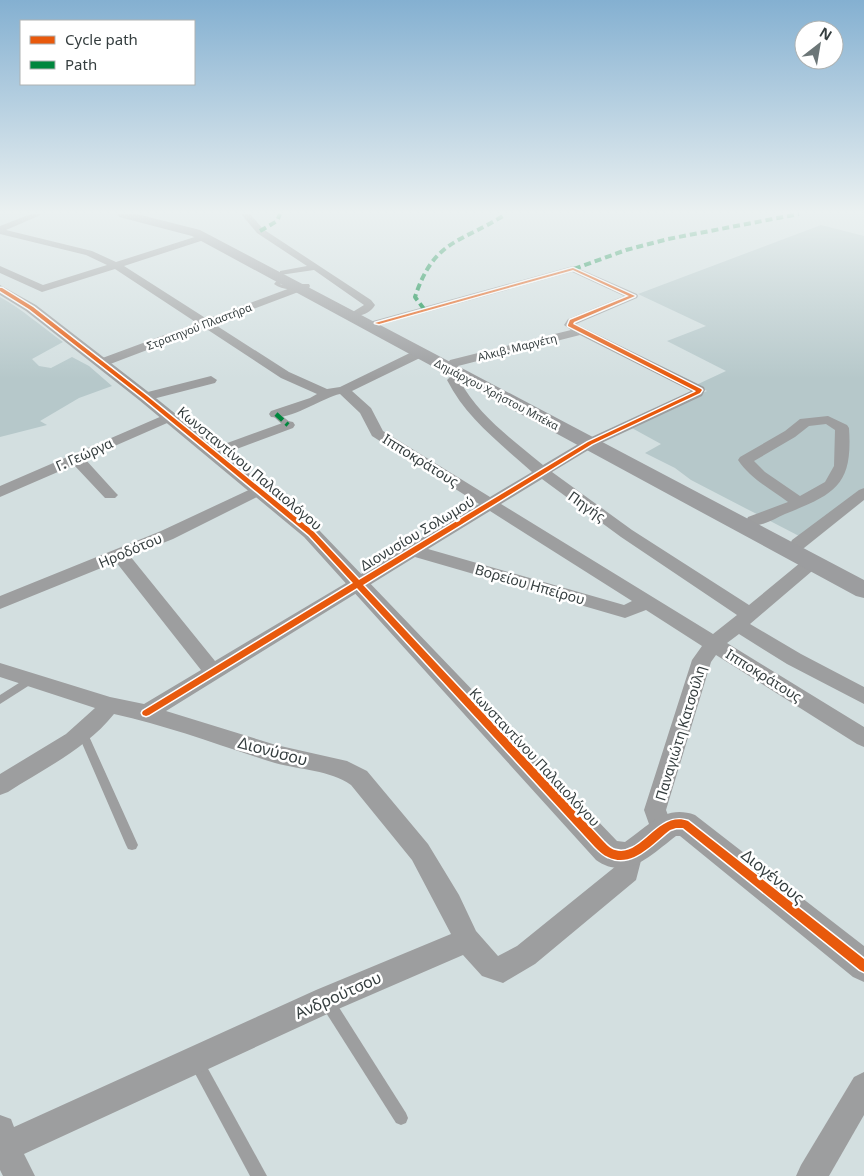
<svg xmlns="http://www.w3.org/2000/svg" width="864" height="1176" viewBox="0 0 864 1176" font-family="'Noto Sans',sans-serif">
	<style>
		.green { fill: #b6c8ca }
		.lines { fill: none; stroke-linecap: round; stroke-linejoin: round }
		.service { fill: #9d9e9f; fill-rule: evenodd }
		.pedestrian { fill: #9d9e9f; fill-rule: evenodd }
		.minor { fill: #9d9e9f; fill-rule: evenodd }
		.tertiary { fill: #9d9e9f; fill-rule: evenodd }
		.secondary { fill: #9c9d9f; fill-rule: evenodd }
		.quiet-far1 { stroke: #00873e; stroke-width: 4; stroke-dasharray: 7 4; stroke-linecap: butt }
		.quiet { stroke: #00873e; stroke-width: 4.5; stroke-dasharray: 9 4.5; stroke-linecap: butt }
		.cycleway-casing { stroke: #fff; stroke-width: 3 }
		.cycleway { fill: #e8590c; fill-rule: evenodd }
		.labels { text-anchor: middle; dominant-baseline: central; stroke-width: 5; stroke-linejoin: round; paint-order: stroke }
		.far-street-label { font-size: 11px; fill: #353e3f; stroke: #fff }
		.street-label { font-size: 14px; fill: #353e3f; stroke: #fff }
		.near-street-label { font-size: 16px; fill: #353e3f; stroke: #fff }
	</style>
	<rect width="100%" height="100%" fill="#d3dfe0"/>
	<!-- green -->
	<g class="green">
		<polygon points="821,225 864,236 864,488 799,536 691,480 675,468 645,453 661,444 630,427 707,391 696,385 726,371 667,341 706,326 638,294"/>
		<path d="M0,297c22,12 42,30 63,45l-31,17 7,7 12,2 21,-11 17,9 23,20 -33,12 -39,23 7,4 -47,12z"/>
	</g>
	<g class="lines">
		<!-- service -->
		<g class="service">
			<path d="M280,277l3,2 -3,5c5,3 13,0 18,3 -7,4 -17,2 -24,-3z"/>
			<polygon points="30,676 33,677 35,680 33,683 0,704 0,695"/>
			<polygon points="83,730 87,731 88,734 138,845 136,849 132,850 128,849 126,845 78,734 79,731"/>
			<polygon points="328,996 333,998 406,1113 408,1118 406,1123 401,1125 396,1123 323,1008 321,1003 323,998"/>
			<polygon points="196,1054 201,1056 267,1176 250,1176 191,1066 189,1061 191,1056"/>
		</g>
		<!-- pedestrian -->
		<polygon class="pedestrian" points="276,411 291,423 291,427 285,427 273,416 271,414"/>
		<!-- minor -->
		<g class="minor">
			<path d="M31,214h12l-37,16 86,21 24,11 85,-27h6v4l-83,27 83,53 94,-35h8l1,2 -1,2 -95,36 75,48 38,17 13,-2 76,-37h8l2,3 -2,3 -72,35 19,17 12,23 107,66 42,-25c-31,-28 -66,-54 -85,-92l9,-9h8l2,3 -6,7c19,35 53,59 83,84l42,-25 106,-49 -111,-56 -126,32 -4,-1 -2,-3 2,-3 121,-30 -7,-5 4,-6 56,-23 -52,-24 -195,54 -4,-1 -2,-2 2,-2 200,-55 64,28 1,2 -1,2 -61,26 128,63 1,3 -3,6 -107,50 -43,26 80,58 117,75 57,-47 6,-2 6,2 2,4 -2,4 -68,58 51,30 63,33v17l-77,-40 -48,-30 -12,9 137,84v20l-7,-3 -141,-89 -5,7 -45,148 8,21 -4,7 -8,3 -8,-3 -10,-28 48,-150 10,-14 -56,-36 -21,8 -210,-61 -249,154 110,34 71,16 20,10 61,73 31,51 17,36 22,25 19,-10 99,-80 7,-21 8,-3 8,3 4,8 -7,27 -101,84 -32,19 -21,-7 -19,-21 -127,55 -312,144 11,22h-32l-3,-6v-55l11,4 3,8 302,-137 135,-56 -39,-74 -61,-75c-21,-15 -51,-15 -76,-22 -54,-17 -106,-37 -161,-49 -28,35 -69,54 -106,78l-8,3v-21l66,-40 29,-26 -95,-31v-14l110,34 34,7 57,-34 -85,-108 -116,47v-13l161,-65 92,-43h10l3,3 -3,3 -90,45 -43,17 85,105 264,-157 -107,-68 -12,-23 -20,-19c-18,4 -50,27 -69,23l-2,-3 2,-3 39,-13 7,-4 -36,-16 -76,-50 -100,38h-8l-2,-3 2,-3 100,-37 -82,-54 -73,23 -42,-19v-7l43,19 64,-20 -21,-10 -86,-21v-8zM542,479l79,58 116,78 -24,19 -212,-130zM490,511l142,90 -8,4 -196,-56z"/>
			<path d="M241,214h9l13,15 108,71 4,5c-4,7 -13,12 -22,10l-2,-2 13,-8 -50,-35 -34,5v-4l27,-5 -50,-33z"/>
			<polygon points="211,376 217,380 215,383 145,401 138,397 140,394"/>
			<polygon points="169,413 174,414 176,417 174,420 85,459 115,492 118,495 115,498 105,498 74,465 0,497 0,486"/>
			<path d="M828,416l19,9 2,3c4,58 -14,66 -64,86 -11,5 -25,14 -37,11l-2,-4 2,-4 40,-15c-18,-13 -38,-24 -50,-42l2,-3 45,-26 15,-12zM826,424l9,6 -1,36 -9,16 -25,14 -35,-24 -11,-11 41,-24 14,-11z"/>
			<polygon points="288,421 293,422 295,425 293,428 218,456 208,456 206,453 208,450"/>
			<polygon points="864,488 864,500 804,548 798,549 792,548 790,544 792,540 859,490"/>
			<polygon points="864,1072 864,1115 829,1176 796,1176 801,1165 854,1077"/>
		</g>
		<!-- tertiary -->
		<path class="tertiary" d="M0,285l36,20 115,89 167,135 299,312 8,1c23,-15 39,-38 70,-27l169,131v36l-11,-5 -173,-141h-4c-24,18 -49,46 -80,24l-292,-323 -165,-137 -113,-89 -26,-16z"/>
		<!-- secondary -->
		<polygon class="secondary" points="117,214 137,214 200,230 864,580 864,598 856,596 192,236 119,217"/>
		<!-- quiet-far1 -->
		<g class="quiet-far1">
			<polyline points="260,231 277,221 280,214"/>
			<polyline points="574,269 626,250 668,239 799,214"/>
			<path d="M424,309l-9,-12c19,-58 46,-54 91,-83"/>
		</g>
		<!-- quiet -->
		<polyline class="quiet" points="276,414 288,425"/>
		<defs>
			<path id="cycleway" d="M573,268l62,28 -61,26 -1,2 128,65 1,1 -2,3 -108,51 -229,141 240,256c3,3 7,8 12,9 27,8 43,-40 73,-29l176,138v13l-4,-2 -177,-142h-7l-6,2c-17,13 -38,39 -62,27 -5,-2 -9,-6 -13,-10l-238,-259 -208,127 -3,1 -3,-1 -1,-2 1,-2 210,-128 -44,-48 -166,-137 -114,-89 -29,-18v-3h2l31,19 114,89 166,135 46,49 229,-138 107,-50 1,-1 -128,-65v-1l2,-5 59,-24 -56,-26 -194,54 -4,-1z"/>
		</defs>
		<!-- cycleway casing -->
		<use href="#cycleway" class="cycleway-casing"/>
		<!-- cycleway -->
		<use href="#cycleway" class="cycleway"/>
	</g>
	<!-- sky -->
	<linearGradient id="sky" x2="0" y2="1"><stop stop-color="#84b0d1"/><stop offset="0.56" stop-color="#ebf1f1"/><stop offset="1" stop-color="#ebf1f1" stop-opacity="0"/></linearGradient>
	<rect width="864" height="379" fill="url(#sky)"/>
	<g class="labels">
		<!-- far-street labels -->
		<g class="far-street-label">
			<text transform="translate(199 326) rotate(-21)">Στρατηγού Πλαστήρα</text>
			<text transform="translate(517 347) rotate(-14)">Αλκιβ. Μαργέτη</text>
			<text transform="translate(497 394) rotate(28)">Δημάρχου Χρήστου Μπέκα</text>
		</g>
		<!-- street labels -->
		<g class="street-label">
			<text transform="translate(84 454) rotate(-24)">Γ. Γεώργα</text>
			<text transform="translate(421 460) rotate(32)">Ιπποκράτους</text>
			<text transform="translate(250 468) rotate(40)">Κωνσταντίνου Παλαιολόγου</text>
			<text transform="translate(587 506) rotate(35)">Πηγής</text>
			<text transform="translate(417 533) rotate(-31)">Διονυσίου Σολωμού</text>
			<text transform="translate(130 550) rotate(-23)">Ηροδότου</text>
			<text transform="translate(530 584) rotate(16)">Βορείου Ηπείρου</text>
			<text transform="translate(764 675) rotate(32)">Ιπποκράτους</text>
			<text transform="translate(680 733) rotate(-73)">Παναγιώτη Κατσούλη</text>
			<text transform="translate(535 757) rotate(47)">Κωνσταντίνου Παλαιολόγου</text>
		</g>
		<!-- near-street labels -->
		<g class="near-street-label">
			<text transform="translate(273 751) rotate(15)">Διονύσου</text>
			<text transform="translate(773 876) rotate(39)">Διογένους</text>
			<text transform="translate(338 995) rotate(-24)">Ανδρούτσου</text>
		</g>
	</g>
	<!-- legend -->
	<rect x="20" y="20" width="175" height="65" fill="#ffffff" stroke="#aeb2b2"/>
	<rect x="30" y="36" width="25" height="8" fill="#e8590c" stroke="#aeb2b2"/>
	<text x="65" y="45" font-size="15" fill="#353e3f">Cycle path</text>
	<rect x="30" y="61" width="25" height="8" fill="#00873e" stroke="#aeb2b2"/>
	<text x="65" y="70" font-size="15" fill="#353e3f">Path</text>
	<!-- north arrow -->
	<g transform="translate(819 45) rotate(31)"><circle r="24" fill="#ffffff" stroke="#aeb2b2"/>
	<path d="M0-4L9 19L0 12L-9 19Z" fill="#6c7677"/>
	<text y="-8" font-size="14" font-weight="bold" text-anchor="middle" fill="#353e3f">N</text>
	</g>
</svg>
